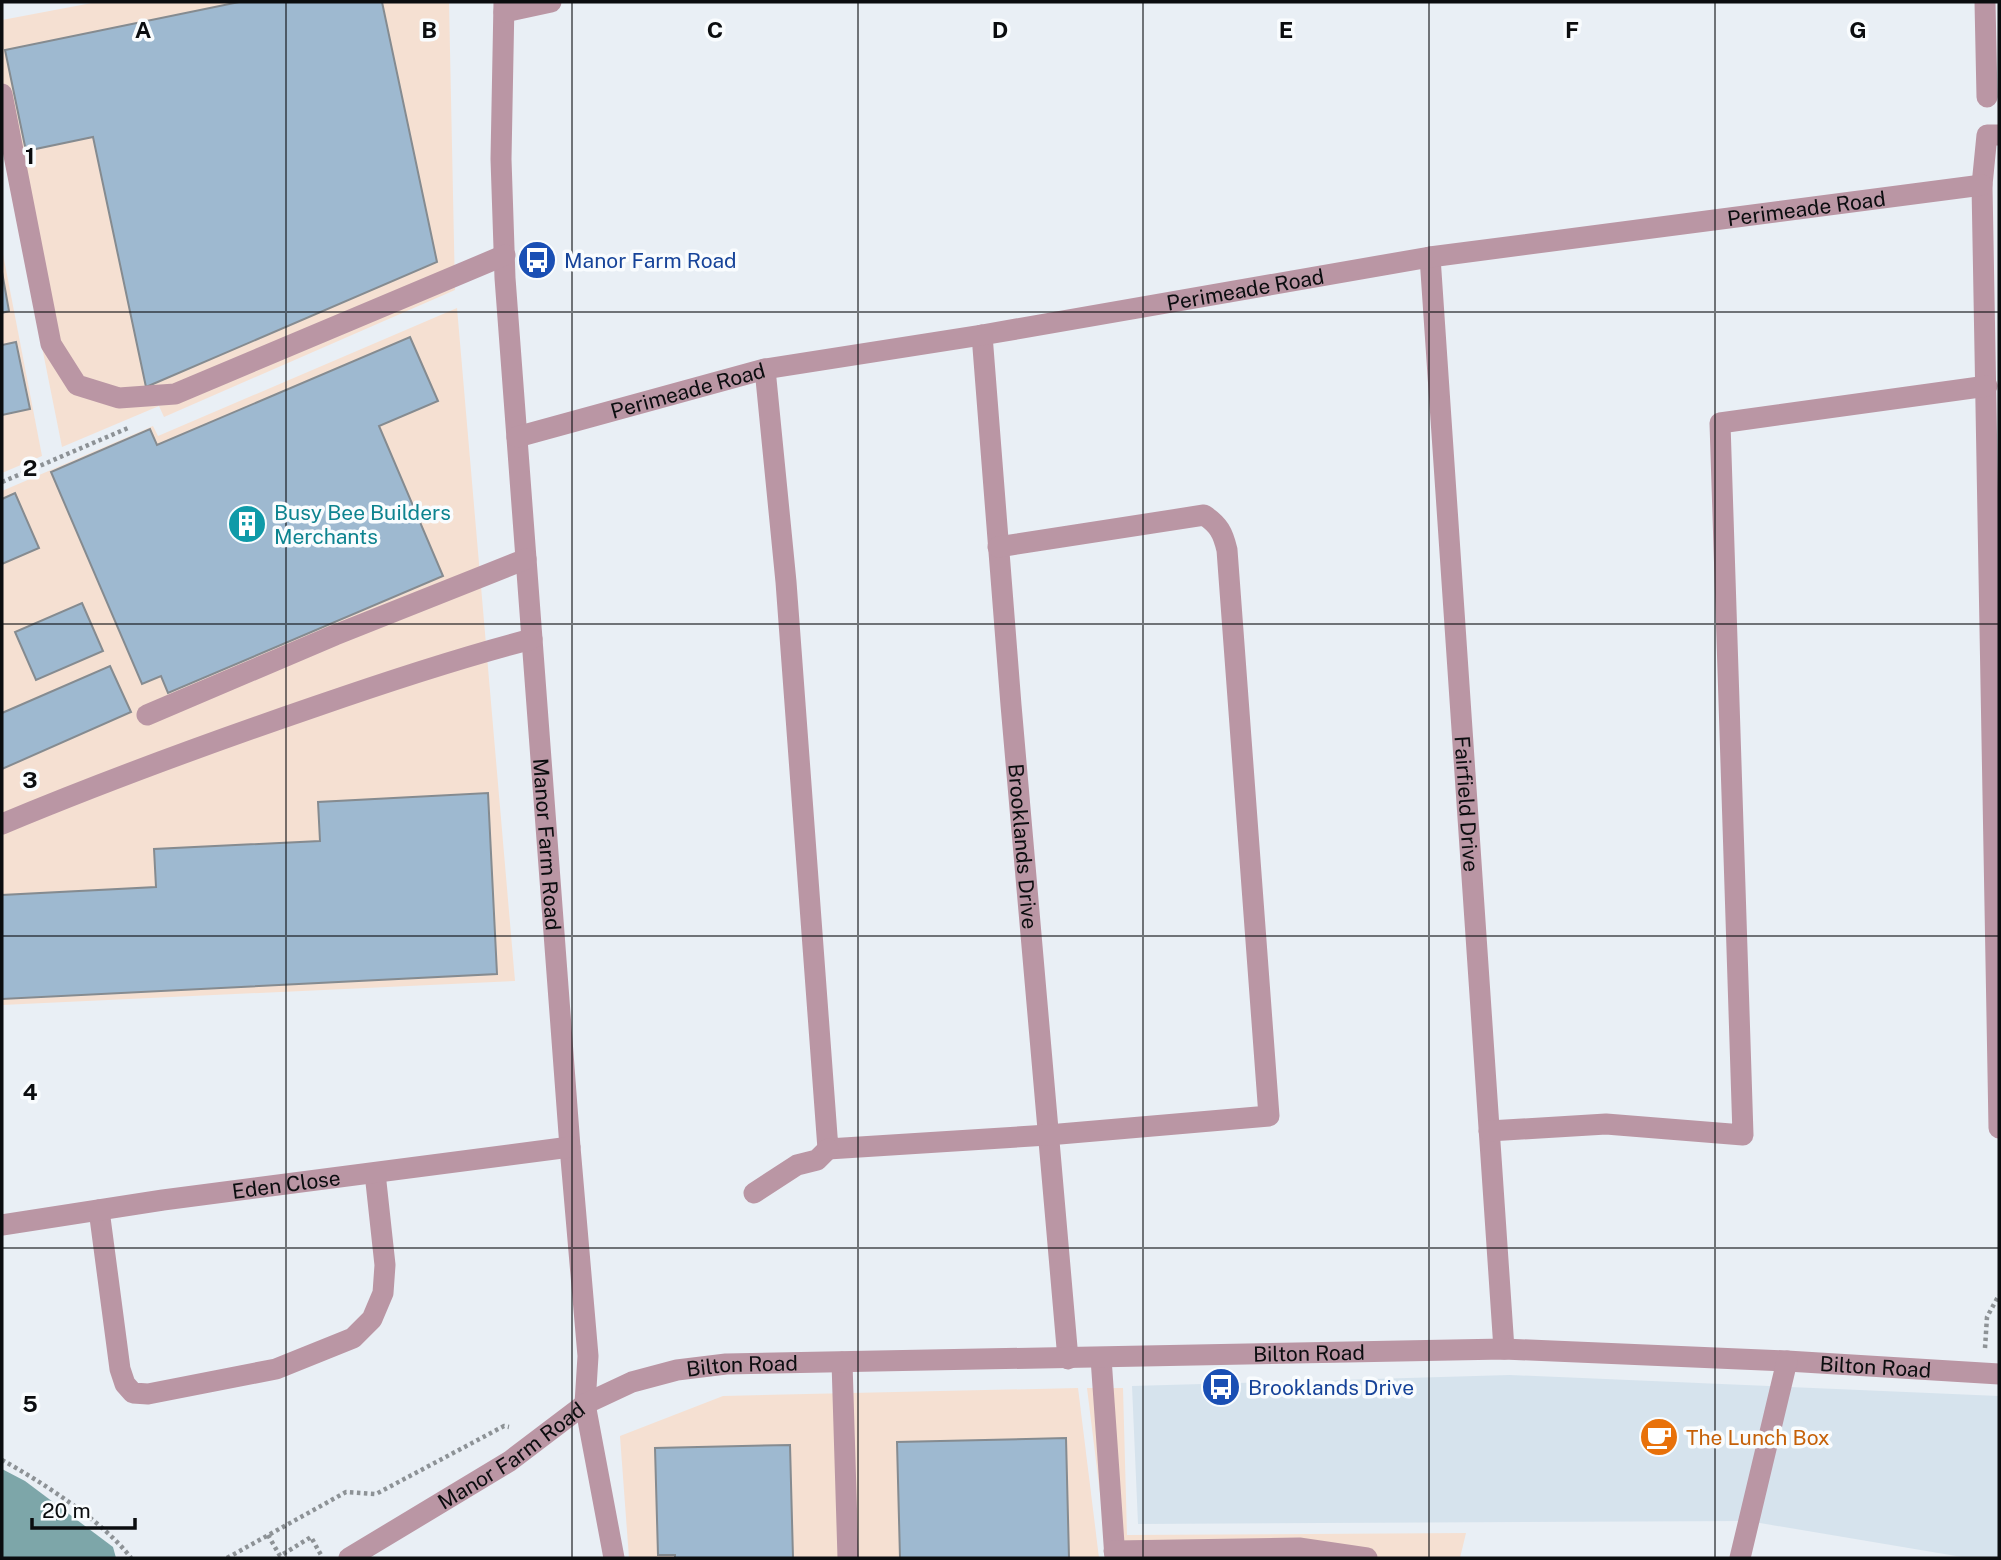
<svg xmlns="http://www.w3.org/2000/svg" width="2001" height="1560" viewBox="0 0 2001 1560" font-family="'Public Sans',sans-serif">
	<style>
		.built { fill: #d6e3ed }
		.industrial { fill: #f5e0d2 }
		.water { fill: #7da6a9 }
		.building { fill: #9eb9d0; stroke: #858b90; stroke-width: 2 }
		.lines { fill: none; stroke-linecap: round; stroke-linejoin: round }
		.path { stroke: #8d9296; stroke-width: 4.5; stroke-dasharray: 3.5 3.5; stroke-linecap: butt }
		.minor { stroke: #ba96a4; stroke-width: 21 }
		.grid { fill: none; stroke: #0b0d0f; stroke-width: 2; stroke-opacity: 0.55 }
		.labels { text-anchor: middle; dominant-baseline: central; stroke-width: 7; stroke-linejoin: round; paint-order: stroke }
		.street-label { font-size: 21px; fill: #0b0d0f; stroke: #f9fcfe }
		.transit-label { font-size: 21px; fill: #164399; stroke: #f9fcfe; text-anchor: start }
		.culture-label { font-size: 21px; fill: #0d838f; stroke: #f9fcfe; text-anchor: start }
		.food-label { font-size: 21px; fill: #c56008; stroke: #f9fcfe; text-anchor: start }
		.grid-label { font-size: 23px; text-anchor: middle; font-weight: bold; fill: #0b0d0f; stroke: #f9fcfe; stroke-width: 7; stroke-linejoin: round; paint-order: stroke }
	</style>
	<rect width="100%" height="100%" fill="#e9eff5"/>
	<!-- built -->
	<polygon class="built" points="1510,1375 1999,1396 1999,1558 1968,1558 1748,1521 1138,1524 1132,1386"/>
	<!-- industrial -->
	<g class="industrial">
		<polygon points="97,2 449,2 455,290 164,417 159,406 62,447 2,147 2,20"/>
		<polygon points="2,249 42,456 2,473"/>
		<polygon points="457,308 515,981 2,1005 2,491 153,426 158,436"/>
		<polygon points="1078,1388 1099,1558 629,1558 620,1436 723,1396"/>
		<polygon points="1087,1388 1123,1388 1127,1535 1466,1533 1460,1558 1108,1558"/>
	</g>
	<!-- water -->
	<polygon class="water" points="2,1469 25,1481 113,1547 116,1558 2,1558"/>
	<!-- building -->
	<g class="building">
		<polygon points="239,2 382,2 437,262 146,387 93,137 26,151 5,50"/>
		<polygon points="2,272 9,311 2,313"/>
		<polygon points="410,337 438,401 379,426 443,576 168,693 161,676 142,684 51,472 150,429 157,445"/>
		<polygon points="16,342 30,409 2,415 2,345"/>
		<polygon points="15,493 39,548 2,564 2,499"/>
		<polygon points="82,603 103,651 36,680 15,632"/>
		<polygon points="110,666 131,712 2,769 2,713"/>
		<polygon points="488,793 497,974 2,999 2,895 156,887 154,849 320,841 318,802"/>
		<polygon points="1066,1438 1069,1558 900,1558 897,1442"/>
		<polygon points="790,1445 793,1558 675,1558 675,1555 658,1555 655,1448"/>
	</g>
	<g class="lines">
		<!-- path -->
		<g class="path">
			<polyline points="2,482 128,428"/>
			<polyline points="1985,1348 1987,1317 1999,1295"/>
			<path d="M2,1460c40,22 102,62 129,98"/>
			<polyline points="268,1535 280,1556 311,1537 321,1555"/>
			<polyline points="227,1558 346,1492 376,1494 504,1426 509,1427"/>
		</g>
		<!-- minor -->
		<g class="minor">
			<path id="s1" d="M504,2l-3,157 4,119 65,869 18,209 -3,48 29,154"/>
			<polyline points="1985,2 1987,97"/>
			<polyline points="504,12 551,2"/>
			<polyline points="2,94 51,344 77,385 119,398 175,394 505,255"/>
			<polyline points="1999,135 1987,135 1982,185 1999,1128"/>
			<path id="s2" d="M1430,257l74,1092"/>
			<path id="s3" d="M982,335l29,370 57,654"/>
			<path d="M765,369l21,213 42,567 220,-14 221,-19 -42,-566c-4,-17 -8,-25 -23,-35l-206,32"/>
			<path id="s4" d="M517,437l248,-68 217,-34 448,-78 552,-72"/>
			<polyline points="147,715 335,635 526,559"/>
			<path d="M2,824c103,-43 207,-81 312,-117 72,-25 144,-49 218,-68"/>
			<polyline points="1489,1131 1606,1124 1743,1135 1720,423 1987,386"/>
			<polyline points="754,1193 797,1165 817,1160 828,1149"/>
			<polyline points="99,1210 120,1369 125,1384 133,1393 148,1394 276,1369 353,1338 372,1319 383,1293 385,1265 375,1173"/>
			<path id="s5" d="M2,1225l161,-25 407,-53"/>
			<polyline points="1101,1358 1115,1558"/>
			<polyline points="842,1362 848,1558"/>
			<polyline points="1114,1551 1299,1548 1367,1558"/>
			<path id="s6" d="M349,1558l161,-97 75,-57 47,-22 45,-12 49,-6 778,-15 283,12 212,13"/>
			<polyline points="1740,1558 1787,1361"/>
		</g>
	</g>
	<!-- grid -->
	<path class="grid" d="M286,2v1556M572,2v1556M858,2v1556M1143,2v1556M1429,2v1556M1715,2v1556M2,312h1997M2,624h1997M2,936h1997M2,1248h1997"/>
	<!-- icons -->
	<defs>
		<symbol id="bus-disc" viewBox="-11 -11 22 22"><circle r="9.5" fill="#1a4fb4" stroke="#f9fcfe"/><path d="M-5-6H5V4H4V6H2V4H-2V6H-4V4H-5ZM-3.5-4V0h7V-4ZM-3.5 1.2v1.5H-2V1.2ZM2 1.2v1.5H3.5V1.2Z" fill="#fff"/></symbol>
		<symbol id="building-disc" viewBox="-11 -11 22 22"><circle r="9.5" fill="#0f9aa8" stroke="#f9fcfe"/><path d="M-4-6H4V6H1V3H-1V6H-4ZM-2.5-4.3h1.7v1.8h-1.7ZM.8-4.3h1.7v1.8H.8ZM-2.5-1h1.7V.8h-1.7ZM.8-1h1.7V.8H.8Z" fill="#fff"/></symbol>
		<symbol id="cafe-disc" viewBox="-11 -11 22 22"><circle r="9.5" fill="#e8710a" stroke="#f9fcfe"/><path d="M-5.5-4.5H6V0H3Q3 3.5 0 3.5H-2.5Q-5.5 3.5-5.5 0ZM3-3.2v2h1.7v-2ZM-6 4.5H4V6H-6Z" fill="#fff"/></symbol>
	</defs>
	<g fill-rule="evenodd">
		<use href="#bus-disc" x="515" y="238" width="44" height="44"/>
		<use href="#building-disc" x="225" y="502" width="44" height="44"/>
		<use href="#bus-disc" x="1199" y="1365" width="44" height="44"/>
		<use href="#cafe-disc" x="1637" y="1415" width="44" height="44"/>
	</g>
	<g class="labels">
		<!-- street labels -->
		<g class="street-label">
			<text stroke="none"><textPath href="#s4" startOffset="1311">Perimeade Road</textPath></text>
			<text stroke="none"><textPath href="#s4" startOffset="744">Perimeade Road</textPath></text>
			<text stroke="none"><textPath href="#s4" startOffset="177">Perimeade Road</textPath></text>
			<text stroke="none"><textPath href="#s2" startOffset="548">Fairfield Drive</textPath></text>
			<text stroke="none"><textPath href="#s1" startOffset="844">Manor Farm Road</textPath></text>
			<text stroke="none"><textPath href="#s3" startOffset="513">Brooklands Drive</textPath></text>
			<text stroke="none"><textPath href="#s5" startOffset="287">Eden Close</textPath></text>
			<text stroke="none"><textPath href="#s6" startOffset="1013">Bilton Road</textPath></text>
			<text stroke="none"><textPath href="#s6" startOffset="446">Bilton Road</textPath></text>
			<text stroke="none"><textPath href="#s6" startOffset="1580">Bilton Road</textPath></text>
			<text stroke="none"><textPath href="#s6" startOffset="192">Manor Farm Road</textPath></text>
		</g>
		<!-- transit labels -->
		<g class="transit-label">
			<text x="564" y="260">Manor Farm Road</text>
			<text x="1248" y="1387">Brooklands Drive</text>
		</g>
		<!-- culture labels -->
		<g class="culture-label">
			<text x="274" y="512">Busy Bee Builders<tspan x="274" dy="24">Merchants</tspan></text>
		</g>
		<!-- food labels -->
		<g class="food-label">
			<text x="1686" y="1437">The Lunch Box</text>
		</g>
	</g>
	<g class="grid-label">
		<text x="143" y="38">A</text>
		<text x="429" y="38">B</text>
		<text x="715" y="38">C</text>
		<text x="1000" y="38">D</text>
		<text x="1286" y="38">E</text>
		<text x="1572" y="38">F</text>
		<text x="1858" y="38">G</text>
		<text x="30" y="164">1</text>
		<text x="30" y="476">2</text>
		<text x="30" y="788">3</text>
		<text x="30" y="1100">4</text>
		<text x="30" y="1412">5</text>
	</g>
	<!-- border -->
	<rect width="2001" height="1560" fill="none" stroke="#0b0d0f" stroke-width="7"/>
	<!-- scale -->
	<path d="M32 1518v10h103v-10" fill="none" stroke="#0b0d0f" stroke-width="3.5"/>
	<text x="42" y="1518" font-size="21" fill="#0b0d0f" stroke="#f9fcfe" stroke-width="5" paint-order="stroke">20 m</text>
</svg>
